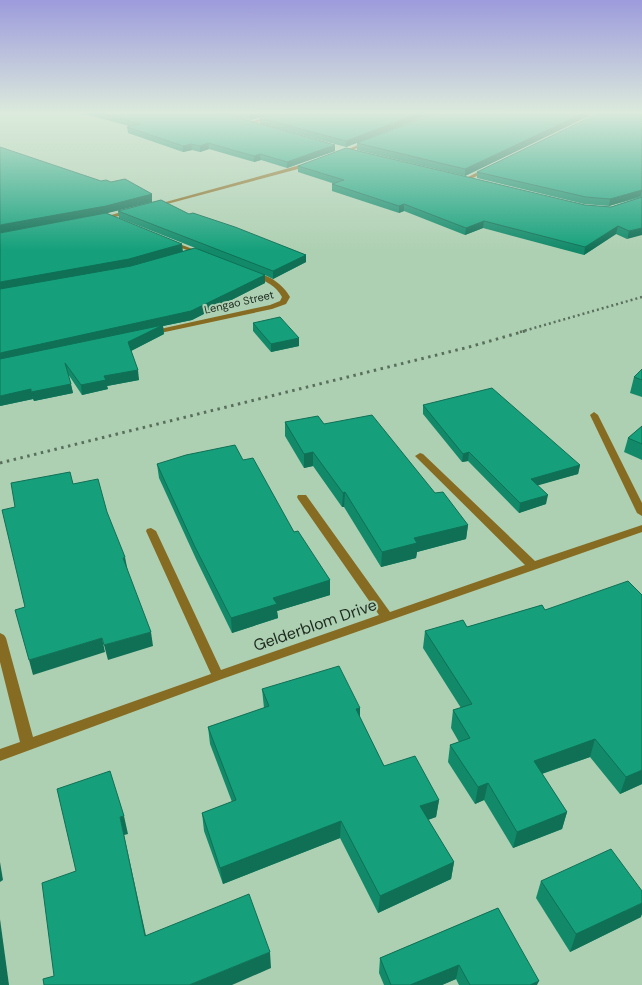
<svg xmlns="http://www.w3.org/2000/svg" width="642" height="985" viewBox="0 0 642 985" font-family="'DM Sans',sans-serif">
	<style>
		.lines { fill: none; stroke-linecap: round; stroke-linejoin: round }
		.street { fill: #866b22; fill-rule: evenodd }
		.rail-far1 { stroke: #596f5c; stroke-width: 2.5; stroke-dasharray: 2 3; stroke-linecap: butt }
		.rail { stroke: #596f5c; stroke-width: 3; stroke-dasharray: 2.5 4.5; stroke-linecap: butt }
		.wall { fill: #128a6a }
		.shaded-wall { fill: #0f7056 }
		.building { fill: #15a07b; stroke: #0f7056 }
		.labels { text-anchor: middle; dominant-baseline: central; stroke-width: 4; stroke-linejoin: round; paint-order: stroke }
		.far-street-label { font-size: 11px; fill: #1d2a1f; stroke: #aed0b2 }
		.near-street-label { font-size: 16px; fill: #1d2a1f; stroke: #aed0b2 }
	</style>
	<rect width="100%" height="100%" fill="#aed0b2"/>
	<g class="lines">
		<!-- street -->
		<g class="street">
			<polygon points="280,112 288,112 252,124 248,123"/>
			<polygon points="368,141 372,142 341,155 336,154"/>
			<polygon points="311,162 314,164 313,165 156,207 151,206"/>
			<polygon points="486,168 491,169 469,180 464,179"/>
			<polygon points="132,209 134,210 134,212 100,221 97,219"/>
			<polygon points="170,242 174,242 206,254 201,255 170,244"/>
			<path d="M251,273c15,-1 32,11 39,24l-4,7 -14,5 -121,26 -4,-2 4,-2 119,-26 10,-4 2,-4c-6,-12 -19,-17 -31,-22z"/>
			<polygon points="594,412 598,415 642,503 642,516 637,513 590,415"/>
			<polygon points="420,453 423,454 535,561 642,525 642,532 222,679 0,761 0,749 20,742 0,662 0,633 4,635 6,638 33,737 211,674 146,531 147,529 151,528 156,531 221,670 379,615 298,499 297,497 298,495 306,495 390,612 525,565 417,458 415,456"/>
		</g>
		<!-- rail-far1 -->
		<polyline class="rail-far1" points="520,332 642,297"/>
		<!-- rail -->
		<polyline class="rail" points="0,463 469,347 525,331"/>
	</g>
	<!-- wall -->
	<g class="wall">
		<polygon points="78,112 437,112 346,147 260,124 260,118 265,116 250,120 233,116 335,151 287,168 261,160 254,162 209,149 200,152 192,150 183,152 128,133 127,127 129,126"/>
		<polygon points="642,112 642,197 609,206 584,204 477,178 477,172 627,113"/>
		<polygon points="595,113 465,176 357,150 357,143"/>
		<polygon points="298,166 585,205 611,207 642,197 627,239 616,234 584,255 483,228 465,235 404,211 399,213 332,191 332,184 335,184 298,172"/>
		<polygon points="101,181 111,182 152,202 106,213 183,251 198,249 119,218 118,211 189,214 306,255 306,262 273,279 265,275 265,283 192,320 163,326 164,334 131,351 139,380 107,386 108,389 82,395 68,374 73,393 34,401 33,399 0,406"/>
		<polygon points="253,323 299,346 271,352 253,331"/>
		<polygon points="642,369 642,397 630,393 634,377"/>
		<polygon points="423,405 580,465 578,474 537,485 546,504 519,513 468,461 462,462 423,414"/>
		<polygon points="285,422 324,424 435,493 468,525 466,539 417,552 416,558 381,567 344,507 342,507 313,466 304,468 285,436"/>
		<polygon points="642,426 642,460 624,452 628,438"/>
		<polygon points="243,460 294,532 330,580 330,595 277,611 278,618 232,633 196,559 159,478 157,464"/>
		<polygon points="542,605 642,784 620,794 590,757 542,774 567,812 562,829 513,848 484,800 475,804 448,762 450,745 459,742 451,728 453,710 461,708 423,648 425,631 467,627"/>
		<polygon points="262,689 360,708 360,718 384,766 439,800 436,817 428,820 454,862 451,879 378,913 340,838 223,884 204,831 202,813 232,802 210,744 208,727 264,708"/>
		<polygon points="541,881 641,917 570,952 536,898"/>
		<polygon points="498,908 537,985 459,985 456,979 442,985 384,985 379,973 380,958"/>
	</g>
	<!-- shaded-wall -->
	<g class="shaded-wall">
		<polygon points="257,112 280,112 250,120 250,114"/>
		<polygon points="422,112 437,112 346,147 346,141"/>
		<polygon points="586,112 595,112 595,113 465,176 465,169"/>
		<polygon points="208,143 209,149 200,152 200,146"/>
		<polygon points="191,144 192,150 183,152 183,146"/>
		<polygon points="335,145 335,151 287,168 287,162"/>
		<polygon points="260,154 261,160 254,162 254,156"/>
		<polygon points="642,190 641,196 609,206 610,199"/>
		<polygon points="152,194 152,202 108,213 0,233 0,225"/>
		<polygon points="404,204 404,211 399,213 399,206"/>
		<polygon points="484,221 483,228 465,235 466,228"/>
		<polygon points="618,226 616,234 584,255 585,247"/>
		<polygon points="642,228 642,235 627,239 629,231"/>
		<polygon points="182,244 183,252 131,267 0,291 0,282"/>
		<polygon points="306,255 306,262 273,279 273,271"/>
		<polygon points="265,275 265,283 192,320 163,326 164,334 129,352 0,363 0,353"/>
		<polygon points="299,338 299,346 271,352 271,344"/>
		<polygon points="138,370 139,380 107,386 108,389 82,395 81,385 104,376"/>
		<polygon points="71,384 73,393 34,401 31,392"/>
		<polygon points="31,389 33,399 0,406 0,396"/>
		<polygon points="313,452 313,466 304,468 304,454"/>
		<polygon points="469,452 468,461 462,462 463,454"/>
		<polygon points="580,465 578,474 529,488 531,479"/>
		<polygon points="345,492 344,507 342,507 343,493"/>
		<polygon points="548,495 546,504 519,513 520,503"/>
		<polygon points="468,525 466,539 417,552 416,558 381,567 382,552 414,538"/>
		<polygon points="125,557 128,572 123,558"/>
		<polygon points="330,580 330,595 277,611 278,618 232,633 231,618 273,598"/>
		<polygon points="151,632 153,646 108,660 104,645"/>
		<polygon points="102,638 105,652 33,675 29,660"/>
		<polygon points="360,708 360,725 356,709"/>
		<polygon points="595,739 590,757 529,778 534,761"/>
		<polygon points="642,770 642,784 620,794 626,777"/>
		<polygon points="488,783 484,800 475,804 478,787"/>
		<polygon points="439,800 436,817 418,823 420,806"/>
		<polygon points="567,812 562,829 513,848 517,832"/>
		<polygon points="124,816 128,834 124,835 150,954 145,936 120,817"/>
		<polygon points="341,821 340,838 223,884 220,868"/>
		<polygon points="0,862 3,880 0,882"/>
		<polygon points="454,862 451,879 378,913 380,896"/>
		<polygon points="642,903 642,914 641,917 570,952 576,934"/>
		<polygon points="0,919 9,985 0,985"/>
		<polygon points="270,952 271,968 232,985 189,985"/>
		<polygon points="459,965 456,979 442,985 410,985"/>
		<polygon points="539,981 537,985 530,985"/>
	</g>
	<!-- building -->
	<g class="building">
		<polygon points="98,112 218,112 335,145 287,162 260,154 254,156 208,143 200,146 191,144 183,146 127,127 140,124"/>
		<polygon points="240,112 257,112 250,114"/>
		<polygon points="276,112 422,112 346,141 260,118"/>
		<polygon points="440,112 586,112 465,169 357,143"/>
		<polygon points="601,112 627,113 629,112 642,112 642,190 610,199 586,197 477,172"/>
		<polygon points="0,147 101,181 106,180 111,182 125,179 152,194 106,206 0,225"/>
		<polygon points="346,148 585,205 611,207 642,197 642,228 629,231 618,226 585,247 484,221 466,228 404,204 399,206 332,184 344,180 298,166"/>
		<polygon points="161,200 189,214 193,213 235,227 306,255 273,271 118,211"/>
		<polygon points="106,213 182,244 129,259 0,282 0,233"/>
		<polygon points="195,248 265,275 191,311 0,353 0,289 131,266"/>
		<polygon points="280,317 299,338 271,344 253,323"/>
		<polygon points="163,325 128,342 138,370 104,376 106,380 81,385 65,363 71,384 31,392 31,389 0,396 0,359"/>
		<polygon points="642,369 642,380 634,377"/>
		<polygon points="492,388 580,465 531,479 548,495 520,503 469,452 463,454 423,405"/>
		<polygon points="372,415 435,493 443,492 468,525 414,538 417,543 382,552 345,492 343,493 313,452 304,454 285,422 318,416 324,424"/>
		<polygon points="642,426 642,444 628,438"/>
		<polygon points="235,445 243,460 253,458 294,532 298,531 330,580 273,598 277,604 231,618 194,545 157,464 186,455"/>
		<polygon points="70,472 73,484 98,479 107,512 125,557 123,558 151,632 104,645 102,638 29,660 15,610 25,607 2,510 15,507 11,483"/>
		<polygon points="628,581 642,595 642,770 626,777 595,739 534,761 567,812 517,832 488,783 478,787 450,745 470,738 453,710 472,704 425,631 463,620 467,627 542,605 545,610"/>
		<polygon points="339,666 360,708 356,709 384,766 415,756 439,800 420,806 454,862 380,896 341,821 220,868 202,813 236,800 208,727 269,706 262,689"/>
		<polygon points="110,771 124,816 120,817 145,936 249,894 270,952 189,985 44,985 43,979 54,976 42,883 76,871 57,789"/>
		<polygon points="611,849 642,891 642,903 576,934 541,881"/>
		<polygon points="498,908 539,981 530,985 470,985 459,965 410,985 391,985 380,958"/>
	</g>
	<!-- sky -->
	<linearGradient id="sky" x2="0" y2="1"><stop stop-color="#9d9bdc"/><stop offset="0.45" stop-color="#dbeadc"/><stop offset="1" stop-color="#dbeadc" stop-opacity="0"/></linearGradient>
	<rect width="642" height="250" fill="url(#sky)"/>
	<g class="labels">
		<!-- far-street labels -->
		<g class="far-street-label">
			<text transform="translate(239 302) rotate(-13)">Lengao Street</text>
		</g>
		<!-- near-street labels -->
		<g class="near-street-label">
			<text transform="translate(315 625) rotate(-19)">Gelderblom Drive</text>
		</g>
	</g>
</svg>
